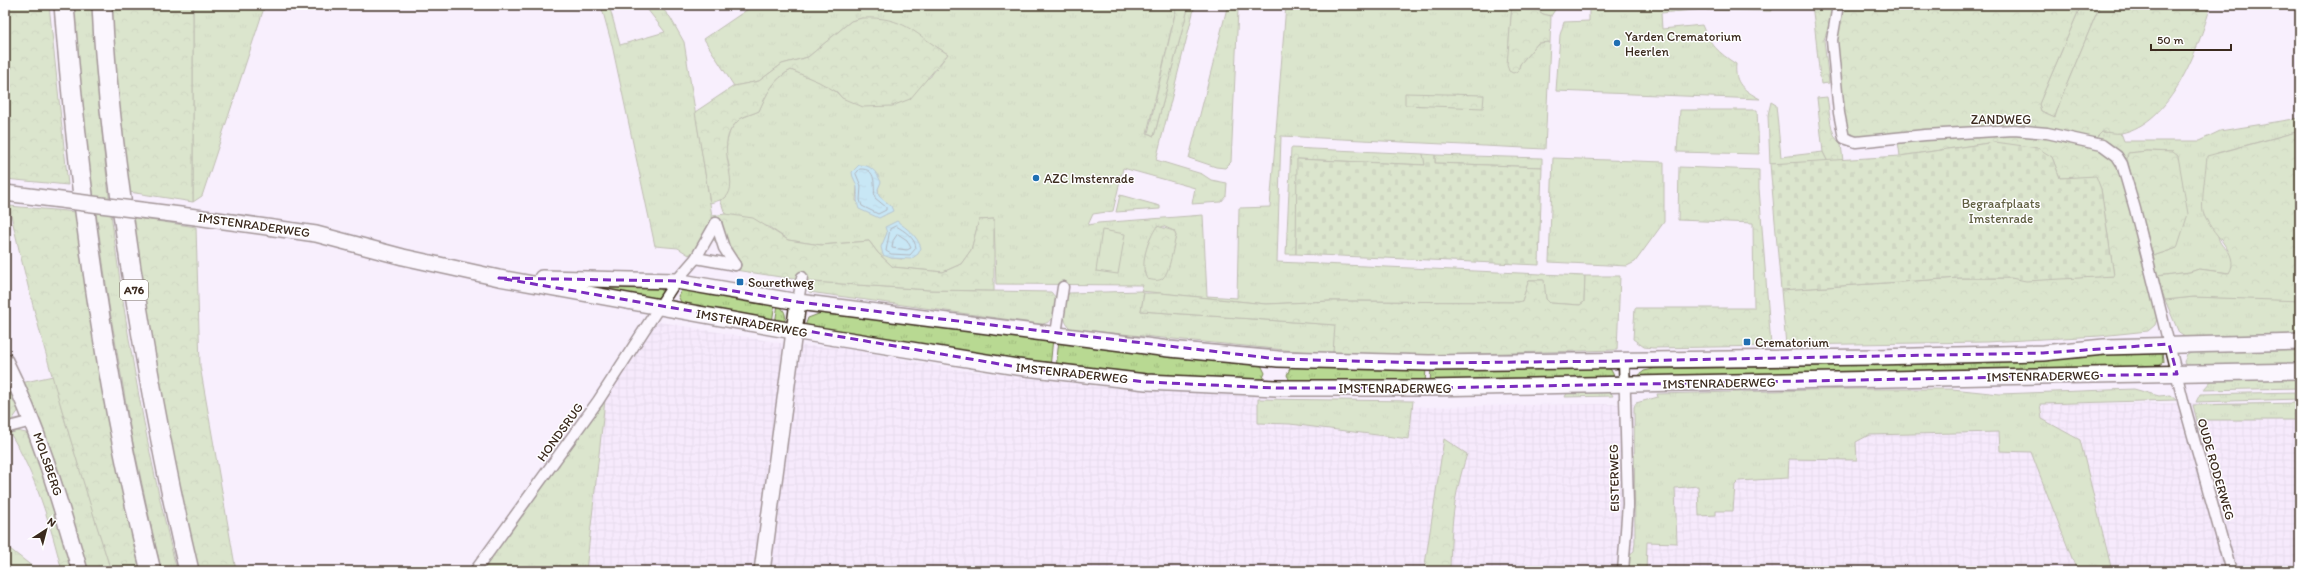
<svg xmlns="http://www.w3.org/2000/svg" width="2305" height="576" viewBox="0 0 2305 576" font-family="Itim,sans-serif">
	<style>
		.industrial { fill: url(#industrial-grid) }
		.grass { fill: url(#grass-tufts); stroke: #7a8258; fill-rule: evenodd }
		.forest { fill: url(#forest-crowns); stroke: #7a8258 }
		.cemetery { fill: url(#cemetery-stones); stroke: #7a8258 }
		.pitch { fill: #b8d992; stroke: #7a8258 }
		.water { fill: url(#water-ripples); stroke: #6d959a }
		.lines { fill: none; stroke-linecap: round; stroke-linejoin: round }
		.shore { stroke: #5c7270; stroke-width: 1 }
		.street-casing { stroke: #3b2a1e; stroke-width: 13 }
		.secondary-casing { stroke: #3b2a1e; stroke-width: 18 }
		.highway-casing { stroke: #3b2a1e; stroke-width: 22 }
		.street { stroke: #fff; stroke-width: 10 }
		.secondary { stroke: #fff; stroke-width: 15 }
		.highway { stroke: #fff; stroke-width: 19 }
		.secondary-bridge-casing { stroke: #3b2a1e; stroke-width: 18; stroke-linecap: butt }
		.secondary-bridge { stroke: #fff; stroke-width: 15 }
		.marked { fill: none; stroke: #7b2cbf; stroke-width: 3; stroke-dasharray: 8 5; stroke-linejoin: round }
		.poi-dot { fill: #1f6fb2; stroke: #fff; stroke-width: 1.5 }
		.labels { text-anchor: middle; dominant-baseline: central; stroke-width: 3; stroke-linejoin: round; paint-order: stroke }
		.shield { fill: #fff; stroke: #766a62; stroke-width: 1 }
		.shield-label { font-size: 12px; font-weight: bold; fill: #3b2a1e }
		.poi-label { font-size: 13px; fill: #3b2a1e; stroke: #fff; text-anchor: start }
		.street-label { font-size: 13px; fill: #3b2a1e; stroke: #fff }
		.park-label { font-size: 13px; fill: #605f41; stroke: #fff }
	</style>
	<defs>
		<pattern id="industrial-grid" width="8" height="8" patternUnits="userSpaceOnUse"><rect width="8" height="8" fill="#f4e4fb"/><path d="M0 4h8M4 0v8" fill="none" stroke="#d2c4d7"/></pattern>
		<pattern id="grass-tufts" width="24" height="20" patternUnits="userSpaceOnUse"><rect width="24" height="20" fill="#b8d992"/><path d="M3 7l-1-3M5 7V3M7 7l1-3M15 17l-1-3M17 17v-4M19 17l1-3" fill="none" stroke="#9fba7d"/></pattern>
		<pattern id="forest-crowns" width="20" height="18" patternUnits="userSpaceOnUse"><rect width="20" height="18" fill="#b8d992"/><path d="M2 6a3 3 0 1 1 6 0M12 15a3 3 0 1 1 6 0" fill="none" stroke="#9fba7d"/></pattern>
		<pattern id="cemetery-stones" width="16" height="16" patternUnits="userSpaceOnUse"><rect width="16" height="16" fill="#b8d992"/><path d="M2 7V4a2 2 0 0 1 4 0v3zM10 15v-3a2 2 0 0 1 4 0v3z" fill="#9fba7d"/></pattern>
		<pattern id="water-ripples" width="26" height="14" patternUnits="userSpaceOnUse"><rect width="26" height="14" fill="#8eddec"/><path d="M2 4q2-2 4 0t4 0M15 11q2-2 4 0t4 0" fill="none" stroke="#7bbeca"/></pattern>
	</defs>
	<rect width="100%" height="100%" fill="#f8effd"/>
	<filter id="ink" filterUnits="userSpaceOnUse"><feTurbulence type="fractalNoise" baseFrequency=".025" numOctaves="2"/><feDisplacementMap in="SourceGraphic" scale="8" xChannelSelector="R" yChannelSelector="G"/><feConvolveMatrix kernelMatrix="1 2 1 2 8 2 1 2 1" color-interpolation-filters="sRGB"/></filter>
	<g filter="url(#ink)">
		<!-- industrial -->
		<polygon class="industrial" points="655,321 791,345 841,348 962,370 1106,387 1427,407 1590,404 2300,403 2300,571 475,571"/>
		<!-- grass -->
		<g class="grass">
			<path d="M74,5h19c3,35 4,70 7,105 14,155 39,310 77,461h-16l-29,-133 -23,-133 -30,-213z"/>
			<polygon points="193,5 265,5 202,196 193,202"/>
			<polygon points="601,5 609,5 620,45 665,32 644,5 659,5 670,17 684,42 712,216 697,249 689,255 678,248 655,246 612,45"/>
			<path d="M754,5h423l-30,128 7,3 35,-131h6l-39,155 46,14 9,6 16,3 -1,13 -5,6 -29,2 3,-16 -72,-20 -10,43 -20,3 -5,11 10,-2 105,-8 4,81 30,2 2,-90 31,-1 16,-202h226l-3,37 9,29 2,-7 18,-21 12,-1 -5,107 -264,-13 -4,126 308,14 -1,26 -4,3 -30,-2 -4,-4 -3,-19h-14l-7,21 -4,1 -187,-1 -65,3 -125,-13 3,2 -3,18 195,14 -3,28 -37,-2 -225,-22c-10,-8 -9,-26 -2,-36l72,-2 2,-6 -147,-1 -2,-65 -15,1 -8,30 -10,14 -18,8 -50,-5 -15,-14 -9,-12 -48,4 -33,-5 -19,-13 -44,-13 -5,-15 5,-1 5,-28 -5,-22 5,-17 9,-12 20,-8c7,-17 15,-33 32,-41 17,7 39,13 51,28l87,-20 19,-24 -16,-10 -70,-26 -11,3 -43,36 -26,7 -23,17 -25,5 -30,-47zM857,186l21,3 1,7 12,10 -35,-5zM1163,226l11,5 2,5 -10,37h-22c3,-19 -1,-34 19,-47zM887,233l15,26 -11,-1 -6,-20z"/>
			<path d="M1530,5h173l1,4 -43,4 1,16 40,-4c7,19 17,28 34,39 -2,20 8,26 24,35l-204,-8 4,-56 4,-13 25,-1v-12l-33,-1 -5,8 -8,-2z"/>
			<polygon points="2081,5 2100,5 2062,96 2055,117 2041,111 2039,104"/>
			<polygon points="1227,8 1238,10 1231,162 1225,168 1216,167 1189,158"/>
			<polygon points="1771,102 1776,105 1781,157 1823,152 1828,162 1770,164 1768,115"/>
			<polygon points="1680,110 1757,110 1759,154 1677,152"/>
			<path d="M2300,118v13l-83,22c1,24 -3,60 1,83 2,16 24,16 12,37l-31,-4 -9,3 -33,4 -4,-20 24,-8 -4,-96 -26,-1 -18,2 -2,6 -17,-16 -16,-3 8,-8 19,1 3,8h75l21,-10z"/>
			<polygon points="1553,158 1664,162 1664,222 1635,262 1627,266 1549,262"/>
			<polygon points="1120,195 1160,206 1160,209 1116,212"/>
			<path d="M816,282l114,8 121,2 5,6c-1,11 0,26 -16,26l-231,-32v-7z"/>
			<polygon points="577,285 660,287 663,293 655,300"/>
			<polygon points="682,289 775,302 772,323 682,304 678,296"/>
			<polygon points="2194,297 2300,300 2300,338 2189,340 2179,333 2165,300"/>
			<path d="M778,304c5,5 10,11 6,18l-9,2z"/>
			<polygon points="824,312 951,329 997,331 1053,338 1050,368 805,326 808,318"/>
			<polygon points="1059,339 1260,363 1265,373 1262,380 1258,383 1056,369"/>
			<polygon points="2300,349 2300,368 2187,368 2184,362 2187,355 2193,352"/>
			<polygon points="2162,352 2163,362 2157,367 1637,377 1644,371 1654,369 1822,366 1873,360"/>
			<polygon points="1291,366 1426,367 1425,385 1291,383 1287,375"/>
			<polygon points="1604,366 1611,370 1615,378 1430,385 1431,368"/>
			<polygon points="2300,374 2300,388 2203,390 2213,379"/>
			<polygon points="53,376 65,421 111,571 88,571 56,463 21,383"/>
			<polygon points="1854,389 1952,389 2000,394 2134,389 2159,396 2170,395 2176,400 2040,404 2042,419 2080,440 2112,571 2077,571 2031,452 2000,451 1999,432 1869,435 1856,442 1857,460 1789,459 1788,478 1739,481 1735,485 1733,511 1716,511 1716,515 1699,516 1698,486 1675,488 1677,543 1647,542 1646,571 1628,571 1629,555 1634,551 1635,542 1634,407 1636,403 1658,397 1657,394"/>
			<polygon points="1568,391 1610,391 1613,396 1565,397"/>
			<polygon points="2300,392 2300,399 2196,402 2200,394"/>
			<polygon points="1258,399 1413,401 1409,439 1290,424 1258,423"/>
			<polygon points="605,400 586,571 482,571"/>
			<polygon points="2299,403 2296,407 2296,420 2203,420 2208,443 2202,440 2193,405"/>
			<polygon points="5,546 10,549 38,571 5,571"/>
		</g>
		<!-- forest -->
		<g class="forest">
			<polygon points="5,5 49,5 68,185 5,179"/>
			<polygon points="110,5 193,5 193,202 129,192 115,70"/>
			<polygon points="1177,5 1189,5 1154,136 1148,133"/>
			<polygon points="1512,5 1530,5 1543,14 1551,16 1550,42 1538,43 1520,64 1518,71 1513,73 1509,71 1507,65"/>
			<polygon points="1703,5 1770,5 1771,11 1707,10"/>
			<path d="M1812,5h24l-12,35 5,43 -8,1c-4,-26 -5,-53 -9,-79z"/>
			<path d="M1844,5h237l-42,99 2,7 14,6 7,-21 38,-91h111c-13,44 -39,118 -90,128 -6,1 -13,-1 -19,-1l-8,8 -46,-9 -190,9 -14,-9 -11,-56 7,-64z"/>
			<path d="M862,18c43,-2 52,16 86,36l-38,45 -18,7 -29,1 -21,-9 -5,-6 -18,-10 -28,-12c-17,8 -25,25 -32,41 -6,3 -16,5 -20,9 -29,24 4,63 -14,78 -4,2 -11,4 -15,5l-15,-91 39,-26 25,-5 23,-17 26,-7 43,-36z"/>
			<polygon points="1405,93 1484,95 1483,108 1405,105"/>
			<path d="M1827,97c3,14 2,38 14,47l2,17 -15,1 -5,-10 -6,-54z"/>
			<path d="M2300,131v170l-106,-4 -29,3 -8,-24 33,-4 9,-3 30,4c13,-20 -20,-40 -26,-61 -2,-10 3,-43 4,-56z"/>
			<polygon points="2006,132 2093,143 2114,158 2121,173 2159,313 2155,325 2148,331 2100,336 1986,342 1786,345 1781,290 1959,278 2011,278 2026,280 2114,276 2101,189 2095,177 2060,178 2052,157 1995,142 1900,156 1898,141"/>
			<polygon points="1291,148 1423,154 1426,165 1298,159 1296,254 1286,254"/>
			<polygon points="2147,151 2173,152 2178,156 2188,214 2177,248 2153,256 2127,159 2128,153"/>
			<polygon points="1435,155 1542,158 1542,167 1435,163"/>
			<polygon points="1679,167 1759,170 1759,188 1771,346 1653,348 1644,347 1633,339 1635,308 1754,308 1753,223 1678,220"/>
			<path d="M9,206l68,6 15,119 49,240h-30c-38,-121 -75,-242 -102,-365z"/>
			<polygon points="725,214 753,218 788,240 821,245 869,241 878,253 893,267 943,272 961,264 971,250 979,220 994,219 994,291 930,290 813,282 735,270 733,254 704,233 712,216"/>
			<polygon points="130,217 196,227 200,366 236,571 193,571"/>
			<path d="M1157,226l17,5 2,5c-3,10 -6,36 -13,42 -4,4 -11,2 -16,1 -8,-15 1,-39 10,-53z"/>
			<polygon points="1585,276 1620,276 1617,350 1436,355 1333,353 1335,325 1141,311 1144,293 1161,293 1266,304 1331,301 1518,302 1522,301 1529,280 1544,280 1546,299 1550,303 1580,305 1584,302"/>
			<polygon points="5,377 19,410 12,420 5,423"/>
			<path d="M17,431l9,2 12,9 38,129h-14c-12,-48 -26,-95 -52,-138z"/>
			<path d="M1444,439l23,15c-14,44 -16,72 -17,117h-26z"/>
		</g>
		<!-- cemetery -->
		<g class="cemetery">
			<polygon points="1995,142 2038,148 2052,157 2060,178 2096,176 2101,189 2114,276 2026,281 2011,278 1959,278 1781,290 1770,164 1900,156"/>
			<polygon points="1423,154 1435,155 1435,163 1542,167 1539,265 1296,254 1297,159 1425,165"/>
		</g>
		<!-- pitch -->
		<polygon class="pitch" points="1102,230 1125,234 1118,274 1096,271"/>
		<!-- water -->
		<g class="water">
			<path d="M859,165c12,0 17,6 22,17l-3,7 1,7 12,10 2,5 -14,7 -20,-9c-3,-8 -1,-14 -2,-22 -1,-6 -5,-9 -5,-15z"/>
			<path d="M897,221c10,8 20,14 24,27l-3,6 -7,5 -20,-1 -8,-3 -2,-8 6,-14 -2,-6z"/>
		</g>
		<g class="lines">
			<!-- shore -->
			<g class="shore">
				<path d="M860,169c18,-1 13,17 15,29l11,9v3l-8,4 -16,-8 -2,-6 1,-14 -5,-12z"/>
				<path d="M896,226c9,5 19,12 20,22l-6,7 -19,-1 -5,-3 4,-22z"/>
				<polygon points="898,234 907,240 911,248 907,250 892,248 893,241"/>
			</g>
			<defs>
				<g id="street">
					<polyline points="1838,5 1832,40 1839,113 1844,138 1856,142 1925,135 2014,130 2047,133 2102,145 2117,156 2122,164 2135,209 2184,404 2231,571"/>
					<polyline points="716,223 724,248 735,265"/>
					<polyline points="696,258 735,265"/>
					<polyline points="798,302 802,277"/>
					<polyline points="1056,334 1063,287"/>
					<polyline points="5,428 32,421"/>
					<polyline points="475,571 598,401 676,281 696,258 716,223"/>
					<polyline points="1623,571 1628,504 1624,361"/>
				</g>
				<g id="secondary">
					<polyline points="196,217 316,234 403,257 499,278 793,331 1017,367 1146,382 1276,388 1428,388 2300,371"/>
					<polyline points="542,278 676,281 798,302 1169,349 1278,359 1429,363 1875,357 2043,353 2104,347 2300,342"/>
					<path d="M5,361c34,68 54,138 75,210"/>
					<polyline points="762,571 798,302"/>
				</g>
				<g id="highway">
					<path d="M64,5c15,190 40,381 87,566"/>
					<path d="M102,5c4,89 16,176 29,264 16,101 34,202 58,302"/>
				</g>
			</defs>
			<!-- street casing -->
			<use href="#street" class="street-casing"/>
			<!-- secondary casing -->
			<use href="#secondary" class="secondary-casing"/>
			<!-- highway casing -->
			<use href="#highway" class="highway-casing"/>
			<!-- street -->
			<use href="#street" class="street"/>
			<!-- secondary -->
			<use href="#secondary" class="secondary"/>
			<!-- highway -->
			<use href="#highway" class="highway"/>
			<defs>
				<polyline id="secondary-bridge" points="5,193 196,217"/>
			</defs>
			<!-- secondary-bridge casing -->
			<use href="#secondary-bridge" class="secondary-bridge-casing"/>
			<!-- secondary-bridge -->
			<use href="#secondary-bridge" class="secondary-bridge"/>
		</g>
	</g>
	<!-- marked area -->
	<path d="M0 0H2305V576H0ZM499,278l177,3 122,21 480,57 151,4 195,-2 419,-8 126,-9 8,30 -749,14h-152l-130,-6 -129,-15z" fill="#f8effd" fill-opacity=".55" fill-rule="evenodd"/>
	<path class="marked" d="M499,278l177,3 122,21 480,57 151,4 195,-2 419,-8 126,-9 8,30 -749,14h-152l-130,-6 -129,-15z"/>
	<!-- markers -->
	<g class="poi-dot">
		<circle cx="1617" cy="43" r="4"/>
		<circle cx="1036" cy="178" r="4"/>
		<rect x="736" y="278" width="8" height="8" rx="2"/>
		<rect x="1743" y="338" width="8" height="8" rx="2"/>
	</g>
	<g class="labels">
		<!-- shield labels -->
		<rect class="shield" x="120" y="280" width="28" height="20" rx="3"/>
		<g class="shield-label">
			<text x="134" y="290">A76</text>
		</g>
		<!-- poi labels -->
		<g class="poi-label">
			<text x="1625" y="36">Yarden Crematorium<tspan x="1625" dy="15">Heerlen</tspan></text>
			<text x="1044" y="178">AZC Imstenrade</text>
			<text x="748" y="282">Sourethweg</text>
			<text x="1755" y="342">Crematorium</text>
		</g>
		<!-- street labels -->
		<g class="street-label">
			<text x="2001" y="119">ZANDWEG</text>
			<text transform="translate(254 225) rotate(8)">IMSTENRADERWEG</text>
			<text transform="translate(752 323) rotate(10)">IMSTENRADERWEG</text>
			<text transform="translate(1072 373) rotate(6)">IMSTENRADERWEG</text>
			<text transform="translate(2043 376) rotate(-1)">IMSTENRADERWEG</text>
			<text transform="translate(1719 383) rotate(-1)">IMSTENRADERWEG</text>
			<text x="1395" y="388">IMSTENRADERWEG</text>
			<text transform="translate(560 432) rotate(-54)">HONDSRUG</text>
			<text transform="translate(48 464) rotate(71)">MOLSBERG</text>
			<text transform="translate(2216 469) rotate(74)">OUDE RODERWEG</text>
			<text transform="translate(1614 478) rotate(-91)">EISTERWEG</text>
		</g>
		<!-- park labels -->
		<g class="park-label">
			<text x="2001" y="203">Begraafplaats<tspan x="2001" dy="15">Imstenrade</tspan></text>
		</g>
	</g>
	<!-- margin -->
	<rect width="2305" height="576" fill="none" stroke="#fff" stroke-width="20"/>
	<rect x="10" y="10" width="2285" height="556" fill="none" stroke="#3b2a1e" stroke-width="1.5" filter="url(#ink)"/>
	<!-- north arrow -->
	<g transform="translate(46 530) rotate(36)" stroke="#ffffff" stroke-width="3" paint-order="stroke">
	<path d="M0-3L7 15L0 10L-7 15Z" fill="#3b2a1e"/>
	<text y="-6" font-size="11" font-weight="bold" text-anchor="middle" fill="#3b2a1e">N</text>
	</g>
	<!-- scale -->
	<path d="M2151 44v6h80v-6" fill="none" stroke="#3b2a1e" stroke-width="2"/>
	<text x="2157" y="44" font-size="12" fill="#3b2a1e" stroke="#ffffff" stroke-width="3" paint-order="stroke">50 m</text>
</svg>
